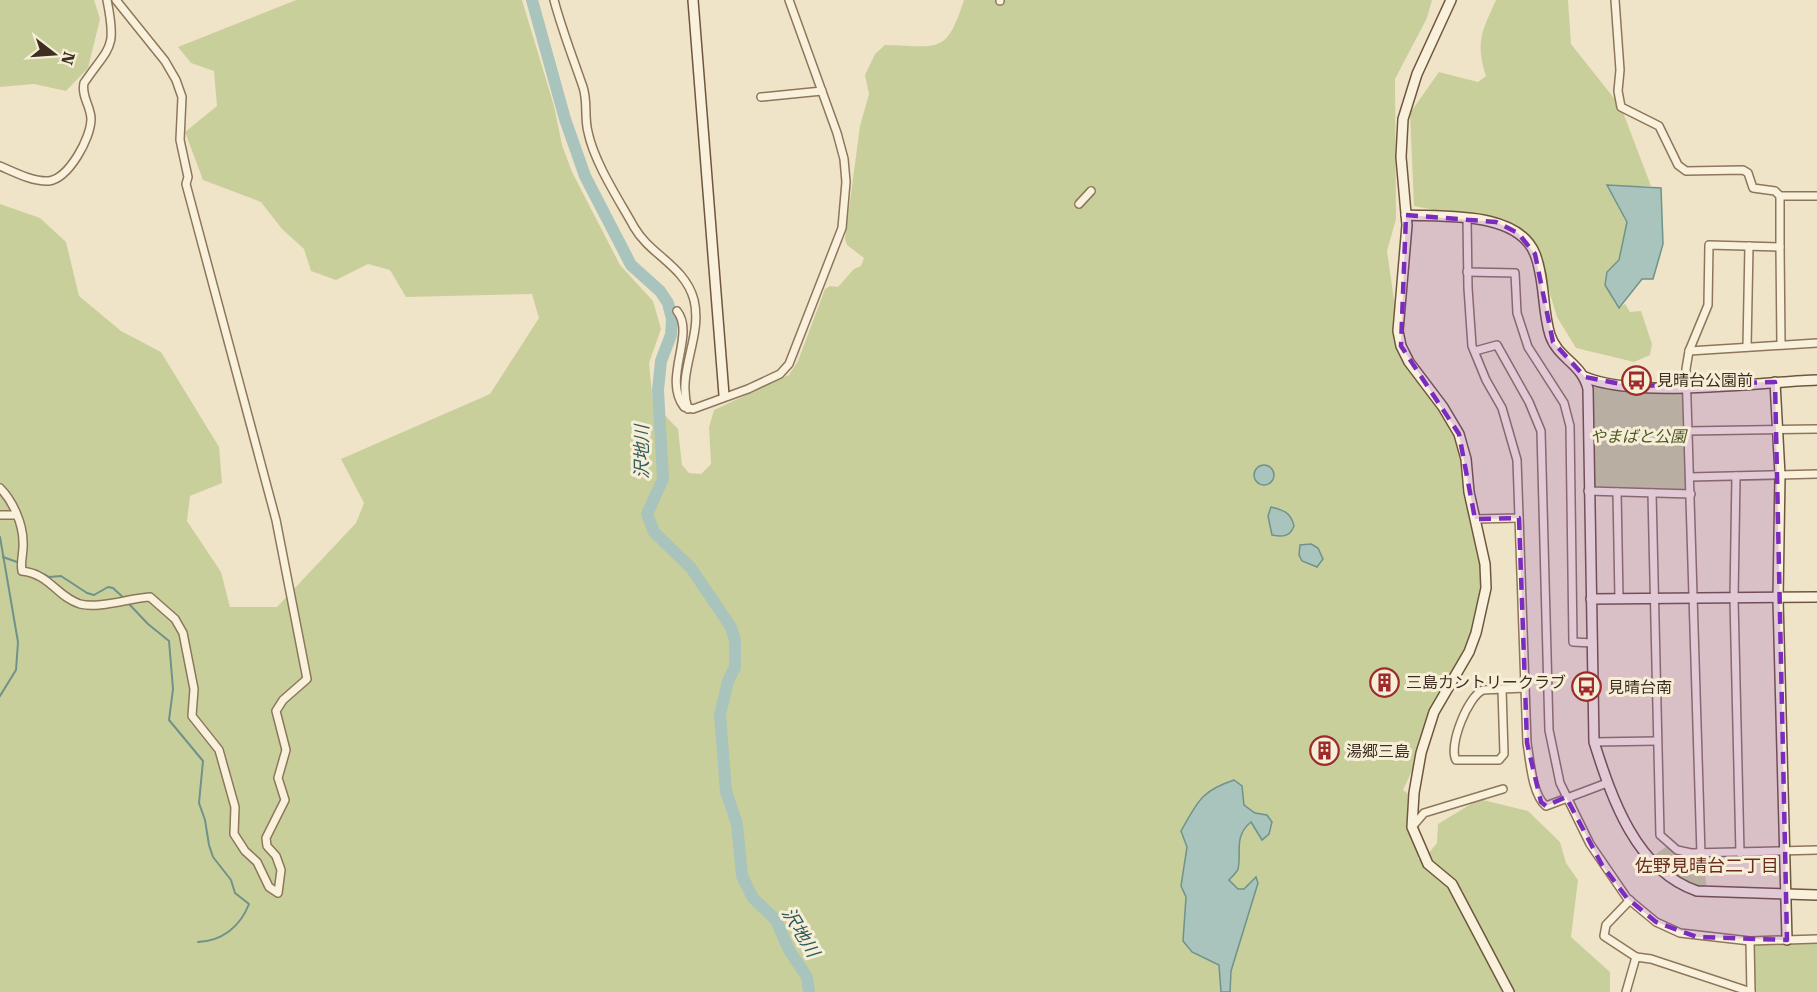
<svg xmlns="http://www.w3.org/2000/svg" width="1817" height="992" viewBox="0 0 1817 992" font-family="'Roboto Serif','Noto Sans JP',serif">
	<style>
		.green { fill: #c9cf9b }
		.water { fill: #a9c4bc; stroke: #6f938a; stroke-width: 1.5 }
		.lines { fill: none; stroke-linecap: round; stroke-linejoin: round }
		.stream { stroke: #6f938a; stroke-width: 2 }
		.river { stroke: #a9c4bc; stroke-width: 12 }
		.street-casing { stroke: #8d765c; stroke-width: 10 }
		.secondary-casing { stroke: #6f573f; stroke-width: 12 }
		.street { stroke: #faf1dc; stroke-width: 7 }
		.secondary { stroke: #faf1dc; stroke-width: 9 }
		.marked { fill: #7b2cbf; fill-opacity: 0.2; stroke: #7b2cbf; stroke-width: 4.5; stroke-dasharray: 12 8; stroke-linejoin: round }
		.labels { text-anchor: middle; dominant-baseline: central; stroke-width: 6; stroke-linejoin: round; paint-order: stroke }
		.poi-label { font-size: 16px; fill: #3d2e20; stroke: #f7eed8; text-anchor: start }
		.park-label { font-size: 16px; font-style: italic; fill: #4d5a26; stroke: #f7eed8 }
		.water-label { font-size: 18px; font-style: italic; fill: #2f5d5a; stroke: #f7eed8 }
		.neighbourhood-label { font-size: 18px; fill: #6b2e1e; stroke: #f7eed8 }
	</style>
	<rect width="100%" height="100%" fill="#f0e4c8"/>
	<!-- green -->
	<g class="green">
		<polygon points="0,0 94,0 100,19 88,68 66,91 34,84 0,87"/>
		<path d="M296,0h226l32,106 8,39 10,27 48,93 33,36 8,28 -12,34 4,40 25,26 4,36 7,8 12,1 10,-10 -2,-37 5,-17 75,-35 9,-14 27,-72 5,-3 8,1 16,-18 7,-3 3,-8 -17,-13 -2,-6 15,-113 9,-32 -4,-19 10,-21 10,-9c53,1 61,11 79,-45h468l-5,18 -32,61 1,140 -9,32 12,84 10,27 34,45 21,46 21,122 -9,58 -73,157 11,8 6,51 -2,10h6l13,-16 1,-19 41,-25 49,12 32,31 6,21 12,17 -7,57 39,35v20h-1610v-788l40,14 26,24 13,54 42,35 40,21 58,95 3,36 -32,13 -3,25 34,51 9,35h47l79,-84 8,-20 -23,-44 149,-65 49,-76 -7,-24 -126,3 -16,-27 -22,-6 -32,16 -25,-9 -7,-22 -22,-20 -21,-27 -58,-22 -18,-48 32,-26 -3,-35 -23,-8 -13,-16z"/>
		<path d="M1496,0h72l3,44 50,63 30,79h-44l20,36 -8,38v48l6,-4 5,8 11,-1 11,33 -2,11 -16,7 -58,-14 -19,-31 -11,-36 -18,-39 -32,-20 -82,-16 -4,-93 29,-41 39,10 8,-6c-11,-34 -4,-45 10,-76z"/>
		<polygon points="1585,377 1600,384 1685,387 1691,494 1588,491"/>
		<polygon points="1670,844 1703,854 1707,892 1697,891 1649,859"/>
		<polygon points="1817,940 1817,992 1751,992 1750,941"/>
	</g>
	<!-- water -->
	<g class="water">
		<polygon points="1607,185 1661,188 1663,244 1653,279 1642,279 1619,308 1605,285 1607,272 1619,260 1627,222"/>
		<circle cx="1264" cy="475" r="10"/>
		<path d="M1271,507c12,3 20,5 23,19 -4,11 -12,11 -22,9l-4,-19z"/>
		<polygon points="1311,544 1318,548 1323,559 1317,567 1302,561 1299,555 1300,545"/>
		<path d="M1234,780l8,6 2,19 11,8 12,2 5,7 -3,12 -7,6 -11,-18c-18,15 -9,30 -13,47 -1,3 -6,8 -9,11l9,9h6l12,-12 2,6 -27,88 -1,21h-9l-2,-27 -27,-13 -9,-11 3,-44 -5,-11 6,-39 -6,-16c17,-30 20,-40 53,-51z"/>
	</g>
	<g class="lines">
		<!-- stream -->
		<g class="stream">
			<polyline points="0,537 18,642 16,670 0,696"/>
			<polyline points="3,557 17,562"/>
			<polyline points="35,570 49,577 61,576 87,593 94,595 108,587 113,588 126,600"/>
			<path d="M129,604l19,20 21,17 4,48 -4,31 34,41 -4,42 6,17 4,25 4,12 18,23 4,13 14,11c-9,23 -27,37 -51,38"/>
		</g>
		<!-- river -->
		<polyline class="river" points="532,0 565,119 585,176 631,265 660,291 668,303 672,319 671,335 661,361 658,390 663,479 647,514 654,532 691,568 731,627 735,641 735,667 728,681 720,715 726,791 737,824 742,876 753,898 776,920 789,950 807,977 809,992"/>
		<defs>
			<g id="street">
				<path d="M554,0c8,30 19,58 29,87 5,15 1,30 5,45 6,30 31,68 46,95 16,28 51,39 60,73 9,37 -18,72 -6,109"/>
				<polyline points="1000,0 1000,1"/>
				<polyline points="1615,0 1620,70 1618,91 1621,107 1659,126 1678,165 1686,171 1743,170 1748,173 1753,188 1775,191 1780,196 1817,196"/>
				<polyline points="761,97 822,91"/>
				<path d="M0,166c14,6 33,16 49,15 20,-3 42,-43 42,-62 0,-12 -10,-23 -7,-36 26,-38 33,-33 23,-83"/>
				<polyline points="1079,204 1091,191"/>
				<path d="M1467,218l1,70 4,58 14,34 16,28 15,52 10,283c3,17 5,52 19,63l61,-23"/>
				<polyline points="1780,247 1781,344"/>
				<polyline points="1467,272 1515,273 1517,313 1528,347 1564,403 1570,426 1573,642 1593,643"/>
				<path d="M677,311c19,24 -15,67 7,96l9,2 55,-20 32,-15 9,-10 53,-136 4,-46 -2,-23 -7,-26 -48,-133"/>
				<polyline points="1747,347 1749,246"/>
				<polyline points="1475,351 1497,345 1529,402 1541,431 1549,730 1560,783 1590,844 1627,898 1656,922 1680,933 1750,941 1817,939"/>
				<polyline points="1689,351 1817,343"/>
				<polyline points="1687,431 1817,429"/>
				<polyline points="1736,476 1734,599 1740,853"/>
				<polyline points="1690,477 1817,474"/>
				<path d="M0,488c13,13 23,36 23,54 1,11 -3,18 -1,29 28,3 35,26 58,33 19,5 50,-6 70,-7l25,22 8,14 11,56 -2,27 27,34 16,57 -1,27 11,17 12,11 12,25 9,6 3,-23 -5,-14 -9,-10 -1,-8 19,-38 -7,-22 8,-28 -10,-39 7,-11 24,-21 -31,-159 -90,-336 2,-7 -8,-37 2,-43 -6,-17 -11,-19 -49,-61"/>
				<polyline points="1588,491 1691,494"/>
				<polyline points="1617,492 1619,598"/>
				<polyline points="1652,493 1660,835 1677,850 1691,853 1817,850"/>
				<polyline points="0,515 16,515"/>
				<polyline points="1475,519 1519,518"/>
				<path d="M1502,689l2,65 -5,6h-43c-8,-14 12,-64 27,-70z"/>
				<polyline points="1502,689 1525,688"/>
				<polyline points="1594,742 1657,741"/>
				<polyline points="1412,827 1424,813 1503,789"/>
				<polyline points="1701,854 1686,369 1689,351 1708,305 1709,245 1780,247 1780,196"/>
				<polyline points="1750,941 1751,992"/>
				<polyline points="1636,957 1651,959 1751,992"/>
				<polyline points="1626,992 1636,957 1604,936 1606,925 1630,900"/>
			</g>
			<g id="secondary">
				<polyline points="693,0 724,395"/>
				<polyline points="1451,0 1417,74 1403,119 1401,157 1407,225 1398,331 1401,346 1409,362 1443,407 1459,434 1466,459 1469,492 1485,564 1486,588 1476,633 1469,652 1434,712 1421,753 1414,793 1412,827 1428,864 1452,884 1509,992"/>
				<path d="M1406,215c39,2 112,-4 129,39 10,25 7,55 15,81 8,24 32,28 38,54l6,353c18,57 42,128 103,149l120,4"/>
				<path d="M1585,377c51,22 173,5 232,3"/>
				<polyline points="1775,382 1780,475 1778,599 1787,940"/>
				<polyline points="1591,599 1817,597"/>
			</g>
		</defs>
		<!-- street casing -->
		<use href="#street" class="street-casing"/>
		<!-- secondary casing -->
		<use href="#secondary" class="secondary-casing"/>
		<!-- street -->
		<use href="#street" class="street"/>
		<!-- secondary -->
		<use href="#secondary" class="secondary"/>
	</g>
	<!-- marked area -->
	<path class="marked" d="M1406,215l90,7 22,11 17,21 18,88 32,35 47,9 143,-4 12,558 -90,-3 -41,-15 -29,-24 -25,-33 -36,-68 -20,9 -5,-4 -14,-59 -8,-225 -44,1 -16,-85 -58,-88z"/>
	<!-- icons -->
	<defs>
		<symbol id="bus-ring" viewBox="-11 -11 22 22"><circle r="9.5" fill="#f7eed8" stroke="#9e2a2b" stroke-width="1.5"/><path d="M-5-6H5V4H4V6H2V4H-2V6H-4V4H-5ZM-3.5-4V0h7V-4ZM-3.5 1.2v1.5H-2V1.2ZM2 1.2v1.5H3.5V1.2Z" fill="#9e2a2b"/></symbol>
		<symbol id="building-ring" viewBox="-11 -11 22 22"><circle r="9.5" fill="#f7eed8" stroke="#9e2a2b" stroke-width="1.5"/><path d="M-4-6H4V6H1V3H-1V6H-4ZM-2.5-4.3h1.7v1.8h-1.7ZM.8-4.3h1.7v1.8H.8ZM-2.5-1h1.7V.8h-1.7ZM.8-1h1.7V.8H.8Z" fill="#9e2a2b"/></symbol>
	</defs>
	<g fill-rule="evenodd">
		<use href="#bus-ring" x="1620" y="364" width="33" height="33"/>
		<use href="#building-ring" x="1368" y="666" width="33" height="33"/>
		<use href="#bus-ring" x="1570" y="670" width="33" height="33"/>
		<use href="#building-ring" x="1308" y="734" width="33" height="33"/>
	</g>
	<g class="labels">
		<!-- poi labels -->
		<g class="poi-label">
			<text x="1657" y="380">見晴台公園前</text>
			<text x="1406" y="682">三島カントリークラブ</text>
			<text x="1608" y="687">見晴台南</text>
			<text x="1346" y="751">湯郷三島</text>
		</g>
		<!-- park labels -->
		<g class="park-label">
			<text x="1638" y="436">やまばと公園</text>
		</g>
		<!-- water labels -->
		<g class="water-label">
			<text transform="translate(641 452) rotate(-90)">沢地川</text>
			<text transform="translate(801 932) rotate(59)">沢地川</text>
		</g>
		<!-- neighbourhood labels -->
		<g class="neighbourhood-label">
			<text x="1707" y="865">佐野見晴台二丁目</text>
		</g>
	</g>
	<!-- north arrow -->
	<g transform="translate(54 54) rotate(107)" stroke="#f7eed8" stroke-width="4.5" paint-order="stroke">
	<path d="M0-4.5L10 22L0 15L-10 22Z" fill="#3d2e20"/>
	<text y="-9" font-size="16" font-weight="bold" text-anchor="middle" fill="#3d2e20">N</text>
	</g>
</svg>
